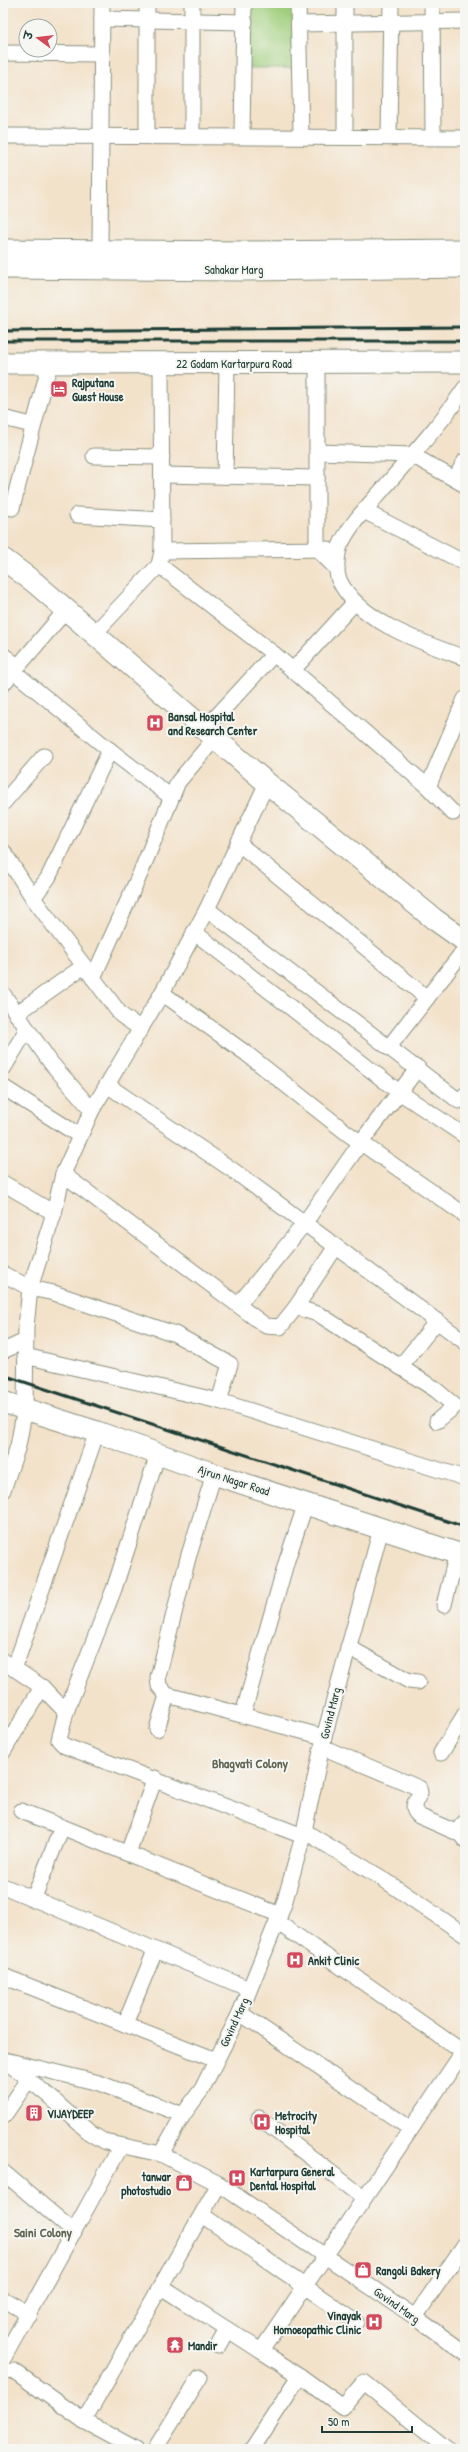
<svg xmlns="http://www.w3.org/2000/svg" width="468" height="2452" viewBox="0 0 468 2452" font-family="'Patrick Hand','Playpen Sans Deva',sans-serif">
	<style>
		.green { fill: #a1cf7e; stroke: #608659 }
		.lines { fill: none; stroke-linecap: round; stroke-linejoin: round }
		.street-casing { stroke: #89907f; stroke-width: 17 }
		.secondary-casing { stroke: #89907f; stroke-width: 23 }
		.street { stroke: #fff; stroke-width: 15 }
		.secondary { stroke: #fff; stroke-width: 21 }
		.rail { stroke: #1f3d34; stroke-width: 3 }
		.labels { text-anchor: middle; dominant-baseline: central; stroke-width: 4; stroke-linejoin: round; paint-order: stroke }
		.street-label { font-size: 12px; fill: #1f3d34; stroke: #f6f6f2 }
		.poi-label { font-size: 12px; font-weight: bold; fill: #1f3d34; stroke: #f6f6f2; text-anchor: start }
		.neighbourhood-label { font-size: 13px; font-weight: bold; fill: #626654; stroke: #f6f6f2 }
	</style>
	<rect width="100%" height="100%" fill="#f6f6f2"/>
	<filter id="ink" filterUnits="userSpaceOnUse"><feTurbulence type="fractalNoise" baseFrequency=".025" numOctaves="2"/><feDisplacementMap in="SourceGraphic" scale="8" xChannelSelector="R" yChannelSelector="G"/><feConvolveMatrix kernelMatrix="1 2 1 2 8 2 1 2 1" color-interpolation-filters="sRGB"/></filter>
	<filter id="wash" filterUnits="userSpaceOnUse"><feTurbulence type="fractalNoise" baseFrequency=".012" numOctaves="4" result="noise"/><feDisplacementMap in="SourceGraphic" scale="16" xChannelSelector="R" yChannelSelector="G"/><feGaussianBlur stdDeviation="0.9" result="paint"/><feColorMatrix in="noise" values="0 0 0 0 0 0 0 0 0 0 0 0 0 0 0 0 0 1.4 0 .05"/><feComposite in="paint" operator="in"/></filter>
	<g filter="url(#wash)">
		<rect width="100%" height="100%" fill="#f3e2ca"/>
		<!-- green -->
		<rect class="green" x="248" y="3" width="52" height="65"/>
	</g>
	<g filter="url(#ink)">
		<g class="lines">
			<defs>
				<g id="street">
					<polyline points="298,3 301,136"/>
					<polyline points="432,3 433,137"/>
					<polyline points="102,19 245,22"/>
					<polyline points="299,24 465,21"/>
					<polyline points="3,53 102,54"/>
					<polyline points="147,135 147,3"/>
					<polyline points="192,135 192,3"/>
					<polyline points="242,135 244,3"/>
					<polyline points="3,136 465,138"/>
					<polyline points="345,136 345,3"/>
					<polyline points="389,137 391,3"/>
					<polyline points="100,250 102,3"/>
					<polyline points="161,363 162,551 159,565 274,654 428,787 453,813"/>
					<polyline points="317,363 317,549 337,569"/>
					<path d="M465,388c-24,36 -54,68 -82,101 -14,16 -31,33 -41,53 -5,8 -7,29 -3,38 20,42 85,63 126,78"/>
					<polyline points="3,418 32,425"/>
					<polyline points="317,452 412,455 465,485"/>
					<polyline points="94,456 162,457"/>
					<polyline points="162,475 317,478"/>
					<polyline points="225,476 227,363"/>
					<polyline points="455,479 465,461"/>
					<polyline points="12,508 50,363"/>
					<polyline points="364,511 465,563"/>
					<polyline points="77,515 162,520"/>
					<polyline points="162,551 327,549"/>
					<polyline points="94,634 159,565"/>
					<polyline points="3,655 17,666"/>
					<polyline points="293,670 355,602"/>
					<polyline points="13,671 107,748 171,797"/>
					<polyline points="3,684 66,610"/>
					<polyline points="205,729 274,654"/>
					<polyline points="428,787 465,699"/>
					<polyline points="3,803 44,756"/>
					<polyline points="238,843 427,998"/>
					<polyline points="3,851 33,898 121,1015 141,1029"/>
					<polyline points="33,898 48,878 110,750"/>
					<polyline points="207,909 459,1101 465,1095"/>
					<polyline points="194,932 399,1092 465,1136"/>
					<polyline points="93,978 140,874 178,782 215,738"/>
					<polyline points="162,993 247,1054 347,1133 465,1215"/>
					<polyline points="3,994 51,1063 92,1110"/>
					<polyline points="16,1014 84,966"/>
					<polyline points="389,1047 465,949"/>
					<polyline points="3,1069 27,1029"/>
					<polyline points="107,1085 234,1171 465,1342"/>
					<polyline points="3,1087 80,1136"/>
					<polyline points="63,1174 266,1326 280,1327 296,1307"/>
					<polyline points="3,1183 54,1213"/>
					<polyline points="335,1248 296,1307 320,1315 436,1390 455,1406 437,1421"/>
					<polyline points="3,1274 30,1288 54,1293 175,1334 230,1364 219,1401"/>
					<polyline points="239,1304 304,1224 361,1142 418,1068"/>
					<polyline points="3,1351 25,1341"/>
					<polyline points="25,1356 219,1401 465,1478"/>
					<polyline points="400,1367 437,1321"/>
					<polyline points="214,1474 188,1558 158,1677 159,1686 167,1695 324,1737"/>
					<polyline points="3,1490 18,1446 25,1408 26,1327 30,1288 54,1213 63,1174 92,1110 162,993 207,909 267,783"/>
					<polyline points="444,1605 457,1553"/>
					<polyline points="348,1647 409,1681 418,1682"/>
					<polyline points="3,1661 42,1687 66,1712 114,1589 158,1454"/>
					<polyline points="14,1669 97,1432"/>
					<polyline points="66,1712 59,1740 65,1746 303,1836"/>
					<polyline points="243,1714 287,1560 306,1503"/>
					<polyline points="157,1729 167,1695"/>
					<path d="M322,1747l97,41 1,5c-5,9 -10,15 -1,23l41,18"/>
					<polyline points="3,1752 42,1687"/>
					<polyline points="441,1753 465,1714"/>
					<polyline points="21,1811 62,1827 33,1900"/>
					<polyline points="465,1822 461,1826 460,1834 465,1840"/>
					<polyline points="62,1827 280,1915"/>
					<polyline points="304,1831 383,1879 465,1935"/>
					<polyline points="128,1853 155,1778"/>
					<polyline points="3,1886 249,1989"/>
					<polyline points="277,1922 463,2052"/>
					<polyline points="3,1976 216,2060"/>
					<polyline points="240,2013 411,2129 261,2351"/>
					<polyline points="125,2024 155,1951"/>
					<polyline points="3,2059 49,2096 90,2133 105,2142 161,2154 219,2184 415,2317 465,2353"/>
					<polyline points="9,2061 99,2083 183,2115"/>
					<polyline points="3,2117 29,2079"/>
					<polyline points="259,2118 363,2197"/>
					<polyline points="411,2129 463,2052 465,2053"/>
					<polyline points="161,2154 183,2115 202,2089 240,2013 284,1904 303,1836 324,1737 381,1529"/>
					<polyline points="3,2172 74,2232"/>
					<polyline points="202,2215 356,2322"/>
					<polyline points="161,2287 300,2376 252,2449"/>
					<polyline points="3,2299 29,2314"/>
					<polyline points="415,2317 465,2244"/>
					<polyline points="218,2346 227,2330"/>
					<polyline points="3,2359 121,2146"/>
					<polyline points="3,2372 14,2371 84,2421 136,2449"/>
					<polyline points="300,2376 343,2407 364,2382 447,2449"/>
					<polyline points="84,2421 219,2184"/>
					<polyline points="155,2449 200,2377"/>
				</g>
				<g id="secondary">
					<polyline points="3,250 243,252 465,250"/>
					<polyline points="3,268 243,270 465,267"/>
					<polyline points="3,363 465,362"/>
					<polyline points="3,559 34,582 267,783 434,919 465,941"/>
					<polyline points="3,1402 97,1432 214,1474 465,1556"/>
				</g>
			</defs>
			<!-- street casing -->
			<use href="#street" class="street-casing"/>
			<!-- secondary casing -->
			<use href="#secondary" class="secondary-casing"/>
			<!-- street -->
			<use href="#street" class="street"/>
			<!-- secondary -->
			<use href="#secondary" class="secondary"/>
			<!-- rail -->
			<g class="rail">
				<polyline points="3,331 465,327"/>
				<polyline points="3,341 465,341"/>
				<polyline points="3,1375 465,1527"/>
			</g>
		</g>
	</g>
	<!-- icons -->
	<defs>
		<symbol id="hotel-square" viewBox="-11 -11 22 22"><rect x="-9" y="-9" width="18" height="18" rx="4" fill="#d1495b" stroke="#f6f6f2"/><path d="M-6-4.5h1.5V1H6V5H4.5V3h-9V5H-6ZM-4 0a1.8 1.8 0 1 1 3.6 0ZM.5 0V-2.5h3Q6-2.5 6 0Z" fill="#fff"/></symbol>
		<symbol id="hospital-square" viewBox="-11 -11 22 22"><rect x="-9" y="-9" width="18" height="18" rx="4" fill="#d1495b" stroke="#f6f6f2"/><path d="M-5-5h3v3.5h4V-5h3V5h-3V1.5h-4V5h-3Z" fill="#fff"/></symbol>
		<symbol id="building-square" viewBox="-11 -11 22 22"><rect x="-9" y="-9" width="18" height="18" rx="4" fill="#d1495b" stroke="#f6f6f2"/><path d="M-4-6H4V6H1V3H-1V6H-4ZM-2.5-4.3h1.7v1.8h-1.7ZM.8-4.3h1.7v1.8H.8ZM-2.5-1h1.7V.8h-1.7ZM.8-1h1.7V.8H.8Z" fill="#fff"/></symbol>
		<symbol id="shop-square" viewBox="-11 -11 22 22"><rect x="-9" y="-9" width="18" height="18" rx="4" fill="#d1495b" stroke="#f6f6f2"/><path d="M-5-2.5h2.3a2.7 3.5 0 0 1 5.4 0H5L5.5 6h-11ZM-1.5-2.5h3a1.5 2.3 0 0 0-3 0Z" fill="#fff"/></symbol>
		<symbol id="temple-square" viewBox="-11 -11 22 22"><rect x="-9" y="-9" width="18" height="18" rx="4" fill="#d1495b" stroke="#f6f6f2"/><path d="M0-6L5-2H3V0L6.5 2.5H4V6H1.5V3h-3V6H-4V2.5H-6.5L-3 0V-2H-5Z" fill="#fff"/></symbol>
	</defs>
	<g fill-rule="evenodd">
		<use href="#hotel-square" x="49" y="379" width="20" height="20"/>
		<use href="#hospital-square" x="145" y="713" width="20" height="20"/>
		<use href="#hospital-square" x="285" y="1950" width="20" height="20"/>
		<use href="#building-square" x="24" y="2103" width="20" height="20"/>
		<use href="#hospital-square" x="252" y="2112" width="20" height="20"/>
		<use href="#hospital-square" x="227" y="2168" width="20" height="20"/>
		<use href="#shop-square" x="174" y="2173" width="20" height="20"/>
		<use href="#shop-square" x="353" y="2260" width="20" height="20"/>
		<use href="#hospital-square" x="364" y="2312" width="20" height="20"/>
		<use href="#temple-square" x="165" y="2335" width="20" height="20"/>
	</g>
	<g class="labels">
		<!-- street labels -->
		<g class="street-label">
			<text x="234" y="269">Sahakar Marg</text>
			<text x="234" y="363">22 Godam Kartarpura Road</text>
			<text transform="translate(234 1480) rotate(18)">Ajrun Nagar Road</text>
			<text transform="translate(330 1713) rotate(-76)">Govind Marg</text>
			<text transform="translate(234 2022) rotate(-65)">Govind Marg</text>
			<text transform="translate(397 2305) rotate(35)">Govind Marg</text>
		</g>
		<!-- poi labels -->
		<g class="poi-label">
			<text x="72" y="382">Rajputana<tspan x="72" dy="14">Guest House</tspan></text>
			<text x="168" y="716">Bansal Hospital<tspan x="168" dy="14">and Research Center</tspan></text>
			<text x="308" y="1960">Ankit Clinic</text>
			<text x="47" y="2113">VIJAYDEEP</text>
			<text x="275" y="2115">Metrocity<tspan x="275" dy="14">Hospital</tspan></text>
			<text x="250" y="2171">Kartarpura General<tspan x="250" dy="14">Dental Hospital</tspan></text>
			<text x="171" y="2176" text-anchor="end">tanwar<tspan x="171" dy="14">photostudio</tspan></text>
			<text x="376" y="2270">Rangoli Bakery</text>
			<text x="361" y="2315" text-anchor="end">Vinayak<tspan x="361" dy="14">Homoeopathic Clinic</tspan></text>
			<text x="188" y="2345">Mandir</text>
		</g>
		<!-- neighbourhood labels -->
		<g class="neighbourhood-label">
			<text x="250" y="1763">Bhagvati Colony</text>
			<text x="43" y="2232">Saini Colony</text>
		</g>
	</g>
	<!-- margin -->
	<rect width="468" height="2452" fill="none" stroke="#f6f6f2" stroke-width="16"/>
	<!-- north arrow -->
	<g transform="translate(38 38) rotate(285)"><circle r="19" fill="#f6f6f2" stroke="#a0aca6"/>
	<path d="M0-3L7 15L0 10L-7 15Z" fill="#d1495b"/>
	<text y="-6" font-size="11" font-weight="bold" text-anchor="middle" fill="#1f3d34">उ</text>
	</g>
	<!-- scale -->
	<path d="M322 2426v6h90v-6" fill="none" stroke="#1f3d34" stroke-width="2"/>
	<text x="328" y="2426" font-size="12" fill="#1f3d34" stroke="#f6f6f2" stroke-width="3" paint-order="stroke">50 m</text>
</svg>
